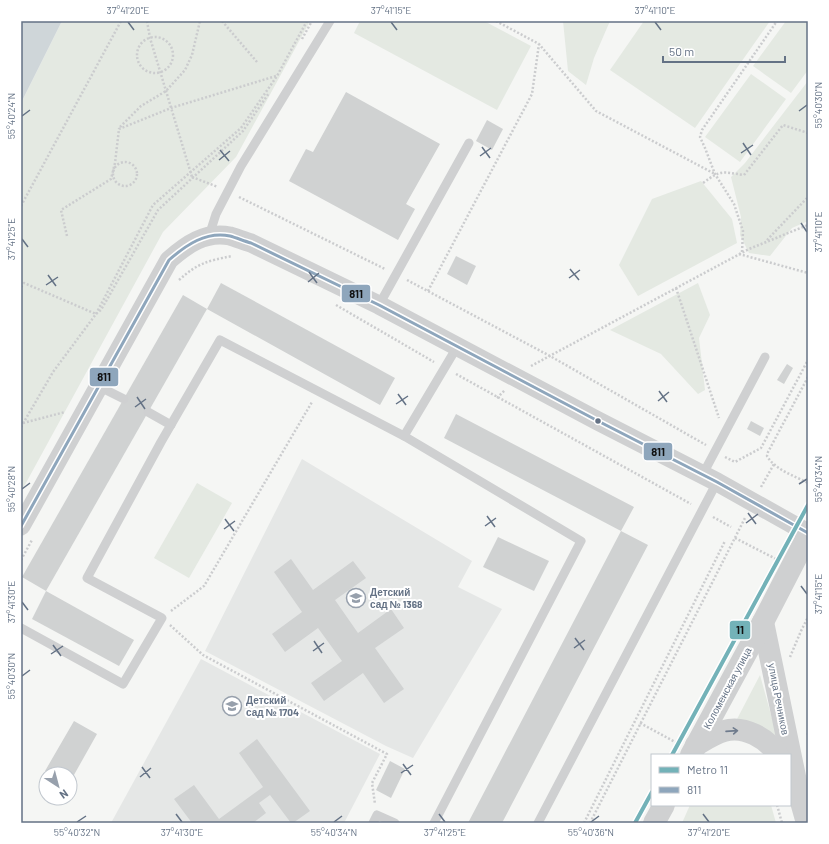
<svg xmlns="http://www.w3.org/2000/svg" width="829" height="844" viewBox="0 0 829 844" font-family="Barlow,sans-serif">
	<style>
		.built { fill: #e5e7e6 }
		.green { fill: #e4e9e2 }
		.water { fill: #cfd6d9 }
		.building { fill: #d0d2d2 }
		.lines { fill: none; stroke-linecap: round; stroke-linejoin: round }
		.path { stroke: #cbccce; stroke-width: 2.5; stroke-dasharray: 2 2; stroke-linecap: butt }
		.service { stroke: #cfd0d1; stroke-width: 9 }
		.minor { stroke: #cfd0d1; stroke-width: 19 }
		.tertiary { stroke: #cfd0d1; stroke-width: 22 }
		.bus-1-casing { stroke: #fff; stroke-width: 6 }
		.bus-1 { stroke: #8ea6bc; stroke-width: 3 }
		.metro-1-casing { stroke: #fff; stroke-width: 7 }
		.metro-1 { stroke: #73b2b8; stroke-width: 4 }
		.oneway { stroke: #6f7b8d }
		.ticks { fill: none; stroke: #647285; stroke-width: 1.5 }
		.bus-dot { fill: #647285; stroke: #fff; stroke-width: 1.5 }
		.labels { text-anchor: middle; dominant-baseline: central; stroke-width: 4; stroke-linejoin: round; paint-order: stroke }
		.poi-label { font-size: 10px; font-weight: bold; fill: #647285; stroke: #fff; text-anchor: start }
		.street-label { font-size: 10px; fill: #647285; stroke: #fff }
		.line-badge { stroke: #fff; stroke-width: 1.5 }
		.pale-badge-label { font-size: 11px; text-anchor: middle; font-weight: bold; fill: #111 }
		.neatline { fill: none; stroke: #647285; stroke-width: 1.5 }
		.ticks-label { font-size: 10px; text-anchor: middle; fill: #647285 }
	</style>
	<rect width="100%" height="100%" fill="#f5f6f4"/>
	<!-- built -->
	<g class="built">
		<polygon points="302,459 472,561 458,587 502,609 413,758 386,746 205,651"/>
		<polygon points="201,659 380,754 344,823 111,823"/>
	</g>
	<!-- green -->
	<g class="green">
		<polygon points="62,21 310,21 236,157 163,232 21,492 21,103"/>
		<polygon points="360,21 484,21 531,46 497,110 354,33"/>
		<polygon points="563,21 610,21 594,58 586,85 568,71"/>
		<polygon points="644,21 770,21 695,128 610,70"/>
		<polygon points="786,21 808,21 808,70 791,93 753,66"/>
		<polygon points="751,74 786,99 740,162 705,137"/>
		<polygon points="808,81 808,221 792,228 770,256 749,253 740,235 741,217 731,177 745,163"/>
		<polygon points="701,181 732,219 737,243 638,296 619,265 652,199"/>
		<polygon points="698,283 710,315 699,338 705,390 698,394 661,354 610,330"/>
		<polygon points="197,483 232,503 189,578 154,558"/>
		<polygon points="760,675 778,740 736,721"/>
		<polygon points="690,805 771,805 776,823 682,823"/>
	</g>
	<!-- water -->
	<polygon class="water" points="21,21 62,21 21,103"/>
	<!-- building -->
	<g class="building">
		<polygon points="346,92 440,144 406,204 415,209 398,240 289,181 306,149 313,152"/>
		<polygon points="487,120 503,129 492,150 476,141"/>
		<polygon points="456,256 476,266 467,285 447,274"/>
		<polygon points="221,283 395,378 380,405 207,309"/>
		<polygon points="183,295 207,309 46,591 22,577"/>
		<polygon points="787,364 793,368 784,384 777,380"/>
		<polygon points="456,414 634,507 621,531 648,545 502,823 468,823 621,531 444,438"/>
		<polygon points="751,421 764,428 760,436 747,429"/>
		<polygon points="498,537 549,561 534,591 483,567"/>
		<polygon points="291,559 313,590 353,561 366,578 335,600 358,633 391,609 404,628 375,648 404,689 384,703 363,673 324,701 311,683 342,661 318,628 285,652 272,634 302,612 274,572"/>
		<polygon points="46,591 134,640 119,666 32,619"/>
		<polygon points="74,721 97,734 70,782 70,774 51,774 45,771"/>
		<polygon points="257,739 310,811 293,823 291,823 270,795 259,803 266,813 253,823 192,823 174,799 194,785 219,819 263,787 239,753"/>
		<polygon points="390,761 405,769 391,798 376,790"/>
	</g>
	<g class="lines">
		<!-- path -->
		<g class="path">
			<polyline points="147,21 150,38 192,177"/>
			<polyline points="222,21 257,62"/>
			<polyline points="496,21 539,44 596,111 715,174"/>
			<circle cx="155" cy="55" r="18"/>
			<polyline points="302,39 312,21"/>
			<polyline points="120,127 141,106 166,91 185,70 192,55 200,21"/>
			<circle cx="125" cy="174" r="12"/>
			<polyline points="192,177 218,187"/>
			<path d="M703,183c19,-14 19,-11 41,-8l39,-50 25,8"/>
			<polyline points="239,197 385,269"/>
			<polyline points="21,206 121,21"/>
			<polyline points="67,236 61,210 111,179 115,163 119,129 171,108 276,76"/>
			<polyline points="767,240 808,197"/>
			<polyline points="742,252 743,231 734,204 715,174 705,148 700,137 702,130 777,21"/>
			<polyline points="739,254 808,273"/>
			<path d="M179,280c19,-17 28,-19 53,-24"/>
			<polyline points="407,280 550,356 706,445"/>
			<polyline points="21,287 24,283 96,314"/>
			<polyline points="676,288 719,418"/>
			<polyline points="428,291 532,94 539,44"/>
			<polyline points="336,305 434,362"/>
			<polyline points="96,314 153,205 241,128 277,76 307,21"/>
			<polyline points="531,366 749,249 808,225"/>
			<polyline points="456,374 691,504"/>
			<path d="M808,377l-40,75 -1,4c8,14 28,20 41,27"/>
			<polyline points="497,398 505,390"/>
			<polyline points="23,423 65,412"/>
			<polyline points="21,427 53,372 96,314 101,310 158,210 243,131 269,93"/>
			<polyline points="725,457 735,462 761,448 808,360"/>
			<polyline points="761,487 774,464"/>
			<polyline points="713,517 731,527"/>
			<polyline points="735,538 776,559"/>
			<polyline points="21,560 32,540"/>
			<polyline points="171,611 204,586 312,402"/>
			<polyline points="170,625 203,655 387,754 372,783 375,804"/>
			<polyline points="790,657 801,631 808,617"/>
			<polyline points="640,723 677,743"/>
			<polyline points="808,733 808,735"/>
			<polyline points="777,805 782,823"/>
			<polyline points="584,823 725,541"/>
			<polyline points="590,823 745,518"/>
		</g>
		<!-- service -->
		<g class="service">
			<polyline points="209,236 216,214 241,166 330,21"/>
			<polyline points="379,305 469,143"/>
			<polyline points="98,386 124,399"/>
			<polyline points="148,412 171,425"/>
			<polyline points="404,436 581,541 434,823"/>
			<polyline points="703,474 765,357"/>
			<polyline points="21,628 123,684 162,618 87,578 161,442 220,340 404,436 457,347"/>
			<polyline points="373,823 377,815 395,823"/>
			<polyline points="538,823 717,482"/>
		</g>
		<!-- minor -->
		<path class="minor" d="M21,526l148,-266c17,-15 36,-29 61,-24 7,2 14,5 21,7l128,62 219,116 119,61 91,51"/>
		<!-- tertiary -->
		<g class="tertiary">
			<polyline points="763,622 798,791 807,823"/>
			<path d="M696,745c9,-5 18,-11 28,-14 20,-6 43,7 54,24"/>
			<polyline points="691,755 763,622 808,535"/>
			<polyline points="654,823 664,805"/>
		</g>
		<defs>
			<path id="bus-1" d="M21,526l148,-266c17,-15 37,-29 61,-24 7,2 14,5 21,7l128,62 219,116 119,61 91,51"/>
		</defs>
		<!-- bus-1 casing -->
		<use href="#bus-1" class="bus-1-casing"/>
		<!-- bus-1 -->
		<use href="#bus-1" class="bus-1"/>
		<defs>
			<g id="metro-1">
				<polyline points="672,755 808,505"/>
				<polyline points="635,823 652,792"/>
			</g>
		</defs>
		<!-- metro-1 casing -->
		<use href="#metro-1" class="metro-1-casing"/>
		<!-- metro-1 -->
		<use href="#metro-1" class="metro-1"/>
	</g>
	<!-- one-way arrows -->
	<defs><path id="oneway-shaft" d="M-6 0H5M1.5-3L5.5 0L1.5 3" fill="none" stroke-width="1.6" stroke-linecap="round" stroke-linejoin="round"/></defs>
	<use class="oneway" href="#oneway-shaft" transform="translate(732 731) rotate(-4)"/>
	<!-- ticks -->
	<path class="ticks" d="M128,22l6,8M391,22l6,8M655,22l6,8M799,111l8,-6M22,116l8,-6M743,143l8,12M482,147l8,11M220,150l9,11M741,153l12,-8M480,156l11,-8M219,160l11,-9M801,223l6,9M22,239l6,8M570,269l9,11M309,272l8,11M48,275l8,11M569,278l11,-8M308,282l11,-9M46,285l12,-8M659,391l8,11M398,394l8,11M137,397l8,12M658,401l11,-9M396,404l12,-8M135,407l11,-8M799,484l8,-5M22,489l8,-6M748,513l8,11M487,516l8,11M225,519l9,12M746,523l12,-9M485,526l11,-8M224,529l11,-8M801,586l6,8M22,602l6,8M575,638l9,12M314,641l8,12M53,645l8,11M574,648l11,-8M313,651l11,-8M51,654l12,-8M22,676l8,-6M403,764l8,11M142,767l8,11M401,773l12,-8M140,777l11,-9M176,814l6,8M439,814l6,8M703,814l6,8M77,822l9,-6M334,822l8,-6M591,822l8,-6"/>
	<!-- icons -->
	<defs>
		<symbol id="school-ring" viewBox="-11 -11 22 22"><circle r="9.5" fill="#fff" stroke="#97a0ac" stroke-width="1.5"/><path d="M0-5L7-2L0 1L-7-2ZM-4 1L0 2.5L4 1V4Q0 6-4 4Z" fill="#97a0ac"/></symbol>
	</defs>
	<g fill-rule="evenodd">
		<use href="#school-ring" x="345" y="587" width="22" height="22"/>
		<use href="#school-ring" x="221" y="695" width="22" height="22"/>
	</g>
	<!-- markers -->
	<circle class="bus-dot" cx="598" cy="421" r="3.5"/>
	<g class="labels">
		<!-- poi labels -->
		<g class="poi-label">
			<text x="370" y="592">Детский<tspan x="370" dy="12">сад № 1368</tspan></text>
			<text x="246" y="700">Детский<tspan x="246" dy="12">сад № 1704</tspan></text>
		</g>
		<!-- street labels -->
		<g class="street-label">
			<text transform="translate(727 688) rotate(-62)">Коломенская улица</text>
			<text transform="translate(779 699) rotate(79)">улица Речников</text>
		</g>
	</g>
	<g class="line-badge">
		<rect x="341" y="284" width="30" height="19" rx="4" fill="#8ea6bc"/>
		<rect x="89" y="367" width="30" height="20" rx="4" fill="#8ea6bc"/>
		<rect x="643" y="442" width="30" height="19" rx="4" fill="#8ea6bc"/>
		<rect x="729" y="620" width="22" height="20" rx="4" fill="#73b2b8"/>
	</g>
	<g class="pale-badge-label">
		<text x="356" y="298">811</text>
		<text x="104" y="381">811</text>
		<text x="658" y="456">811</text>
		<text x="740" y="634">11</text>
	</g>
	<!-- border -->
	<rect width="829" height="844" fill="none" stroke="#ffffff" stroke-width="44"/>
	<!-- legend -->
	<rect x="651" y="754" width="140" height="52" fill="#ffffff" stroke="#c1c7ce"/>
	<rect x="659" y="767" width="20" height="6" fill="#73b2b8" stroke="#c1c7ce"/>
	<text x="687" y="774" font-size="12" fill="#647285">Metro 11</text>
	<rect x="659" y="787" width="20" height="6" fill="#8ea6bc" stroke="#c1c7ce"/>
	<text x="687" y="794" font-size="12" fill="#647285">811</text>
	<!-- north arrow -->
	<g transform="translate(58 786) rotate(144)"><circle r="19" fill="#ffffff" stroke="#c1c7ce"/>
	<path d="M0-3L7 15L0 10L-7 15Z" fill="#97a0ac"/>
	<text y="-6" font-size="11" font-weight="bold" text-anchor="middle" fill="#647285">N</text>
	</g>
	<!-- scale -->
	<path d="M663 56v6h122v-6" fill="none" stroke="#647285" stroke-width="2"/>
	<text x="669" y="56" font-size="12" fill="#647285" stroke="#ffffff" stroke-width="3" paint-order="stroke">50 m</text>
	<rect x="22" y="22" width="785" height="800" class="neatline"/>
	<g class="ticks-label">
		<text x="128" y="14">37°41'20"E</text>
		<text x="391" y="14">37°41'15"E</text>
		<text x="655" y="14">37°41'10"E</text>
		<text transform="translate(818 105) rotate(-90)" y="4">55°40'30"N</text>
		<text transform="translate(11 116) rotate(-90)" y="4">55°40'24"N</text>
		<text transform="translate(818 232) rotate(-90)" y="4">37°41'10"E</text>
		<text transform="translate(11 239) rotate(-90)" y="4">37°41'25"E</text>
		<text transform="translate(818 479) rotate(-90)" y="4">55°40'34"N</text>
		<text transform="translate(11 489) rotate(-90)" y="4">55°40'28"N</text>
		<text transform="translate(818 594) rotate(-90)" y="4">37°41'15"E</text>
		<text transform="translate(11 602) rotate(-90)" y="4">37°41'30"E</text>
		<text transform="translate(11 676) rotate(-90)" y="4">55°40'30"N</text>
		<text x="77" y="836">55°40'32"N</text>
		<text x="182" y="836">37°41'30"E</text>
		<text x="334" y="836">55°40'34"N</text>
		<text x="445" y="836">37°41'25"E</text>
		<text x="591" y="836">55°40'36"N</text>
		<text x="709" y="836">37°41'20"E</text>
	</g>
</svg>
